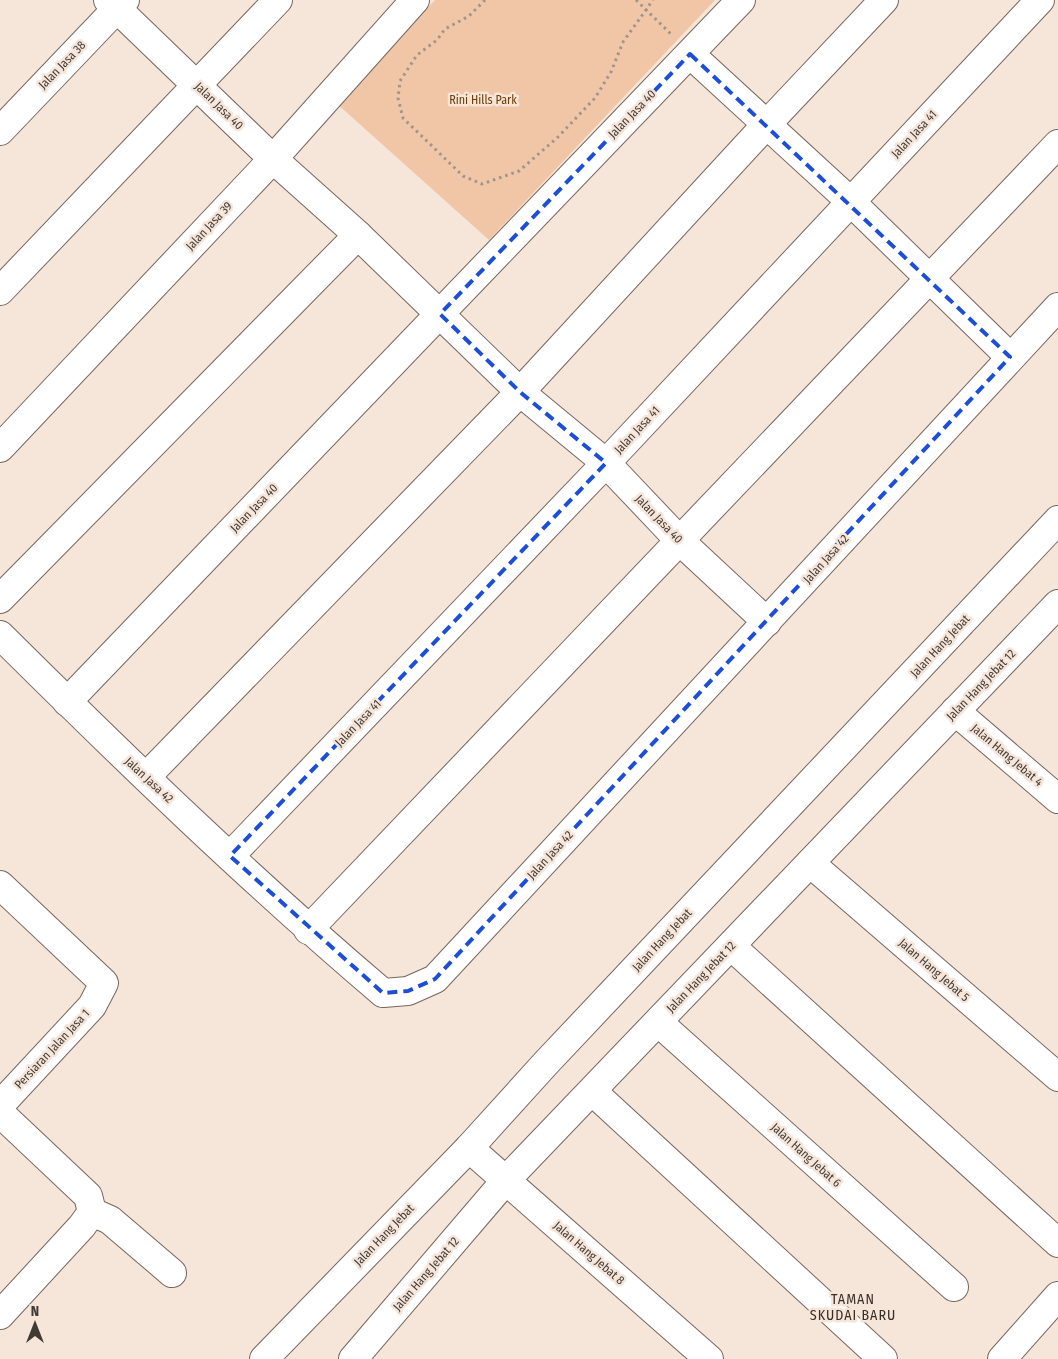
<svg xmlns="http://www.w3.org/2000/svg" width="1058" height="1359" viewBox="0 0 1058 1359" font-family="'Fira Sans Condensed',sans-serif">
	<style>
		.green { fill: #f0c6a7 }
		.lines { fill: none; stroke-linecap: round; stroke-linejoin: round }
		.minor-casing { stroke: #76675d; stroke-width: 30 }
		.path { stroke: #a0948b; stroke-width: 3; stroke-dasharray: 2.5 4; stroke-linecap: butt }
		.minor { stroke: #fff; stroke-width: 28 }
		.marked { fill: none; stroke: #1d4ed8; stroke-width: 4; stroke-dasharray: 10 6; stroke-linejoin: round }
		.labels { text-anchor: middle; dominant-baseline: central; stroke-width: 5; stroke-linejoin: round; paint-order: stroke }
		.street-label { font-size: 12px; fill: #403a35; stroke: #f6e5d9 }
		.park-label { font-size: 12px; fill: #713b00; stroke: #f6e5d9 }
		.neighbourhood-label { font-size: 14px; letter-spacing: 1px; fill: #3a2d24; stroke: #f6e5d9 }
	</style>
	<rect width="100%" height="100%" fill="#f6e5d9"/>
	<!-- green -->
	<polygon class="green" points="435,0 715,0 489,240 335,102"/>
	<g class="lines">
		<defs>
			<g id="minor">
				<polyline points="108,0 273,159 358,235 520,392 606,463 680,541 767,622"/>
				<polyline points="690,54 850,201 1010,357"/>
				<polyline points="0,131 125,0"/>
				<polyline points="0,291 278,0"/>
				<polyline points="0,448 273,159 415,0"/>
				<polyline points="0,599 358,235"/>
				<path d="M0,635c124,123 250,245 383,358l25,-2 27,-12 623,-672"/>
				<polyline points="67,702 741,0"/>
				<polyline points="955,711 1058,799"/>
				<polyline points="146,777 520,392 766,125 884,0"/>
				<polyline points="230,856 606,463 1040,0"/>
				<polyline points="810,863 1058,1077"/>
				<polyline points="0,885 104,983 92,1006 0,1105"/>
				<polyline points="308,930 1058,144"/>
				<polyline points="731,946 1058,1243"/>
				<polyline points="658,1022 954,1287"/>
				<polyline points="593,1092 883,1359"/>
				<polyline points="0,1113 88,1196 92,1212 82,1226 0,1315"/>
				<polyline points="469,1148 709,1359"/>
				<polyline points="92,1212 110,1220 172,1273"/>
				<polyline points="264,1359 469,1148 546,1063 1058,520"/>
				<polyline points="353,1359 506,1180 1058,604"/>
				<polyline points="1002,1359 1058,1296"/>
			</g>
		</defs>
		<!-- minor casing -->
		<use href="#minor" class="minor-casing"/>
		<!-- path -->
		<g class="path">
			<polyline points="485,0 469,16 445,29 437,40 417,55 400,81 398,98 403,118 463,176 482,184 519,171 558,137 595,98 611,72 623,42 653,0"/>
			<polyline points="636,0 673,36"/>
		</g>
		<!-- minor -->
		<use href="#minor" class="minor"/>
	</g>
	<!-- marked area -->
	<path class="marked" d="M690,54l320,303 -575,622 -27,12 -25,2 -153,-137 376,-393 -86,-71 -80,-78z"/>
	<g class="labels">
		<!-- street labels -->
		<g class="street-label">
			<text transform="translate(62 65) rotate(-46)">Jalan Jasa 38</text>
			<text transform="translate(219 106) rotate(44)">Jalan Jasa 40</text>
			<text transform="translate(632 114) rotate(-46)">Jalan Jasa 40</text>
			<text transform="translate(914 134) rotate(-47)">Jalan Jasa 41</text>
			<text transform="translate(209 226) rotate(-47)">Jalan Jasa 39</text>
			<text transform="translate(637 430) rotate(-47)">Jalan Jasa 41</text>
			<text transform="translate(254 508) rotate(-46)">Jalan Jasa 40</text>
			<text transform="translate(659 519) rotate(46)">Jalan Jasa 40</text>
			<text transform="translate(826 559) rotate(-48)">Jalan Jasa 42</text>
			<text transform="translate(940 646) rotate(-47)">Jalan Hang Jebat</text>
			<text transform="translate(981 685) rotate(-46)">Jalan Hang Jebat 12</text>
			<text transform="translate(358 723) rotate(-46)">Jalan Jasa 41</text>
			<text transform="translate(1007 755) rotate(40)">Jalan Hang Jebat 4</text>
			<text transform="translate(149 780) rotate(43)">Jalan Jasa 42</text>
			<text transform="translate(550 855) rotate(-47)">Jalan Jasa 42</text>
			<text transform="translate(662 940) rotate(-47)">Jalan Hang Jebat</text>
			<text transform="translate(934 970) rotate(41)">Jalan Hang Jebat 5</text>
			<text transform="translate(701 977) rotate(-46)">Jalan Hang Jebat 12</text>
			<text transform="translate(52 1049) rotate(-47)">Persiaran Jalan Jasa 1</text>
			<text transform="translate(806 1155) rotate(42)">Jalan Hang Jebat 6</text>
			<text transform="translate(384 1235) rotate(-46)">Jalan Hang Jebat</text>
			<text transform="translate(589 1253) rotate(41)">Jalan Hang Jebat 8</text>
			<text transform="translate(426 1274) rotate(-49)">Jalan Hang Jebat 12</text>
		</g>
		<!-- park labels -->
		<g class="park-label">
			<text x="483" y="100">Rini Hills Park</text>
		</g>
		<!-- neighbourhood labels -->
		<g class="neighbourhood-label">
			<text x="853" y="1299">TAMAN<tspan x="853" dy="16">SKUDAI BARU</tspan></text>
		</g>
	</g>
	<!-- north arrow -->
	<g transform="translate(35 1324)" stroke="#f6e5d9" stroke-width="4" paint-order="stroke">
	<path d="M0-4L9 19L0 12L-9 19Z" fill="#403a35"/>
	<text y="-8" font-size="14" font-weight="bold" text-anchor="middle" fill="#403a35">N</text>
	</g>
</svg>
